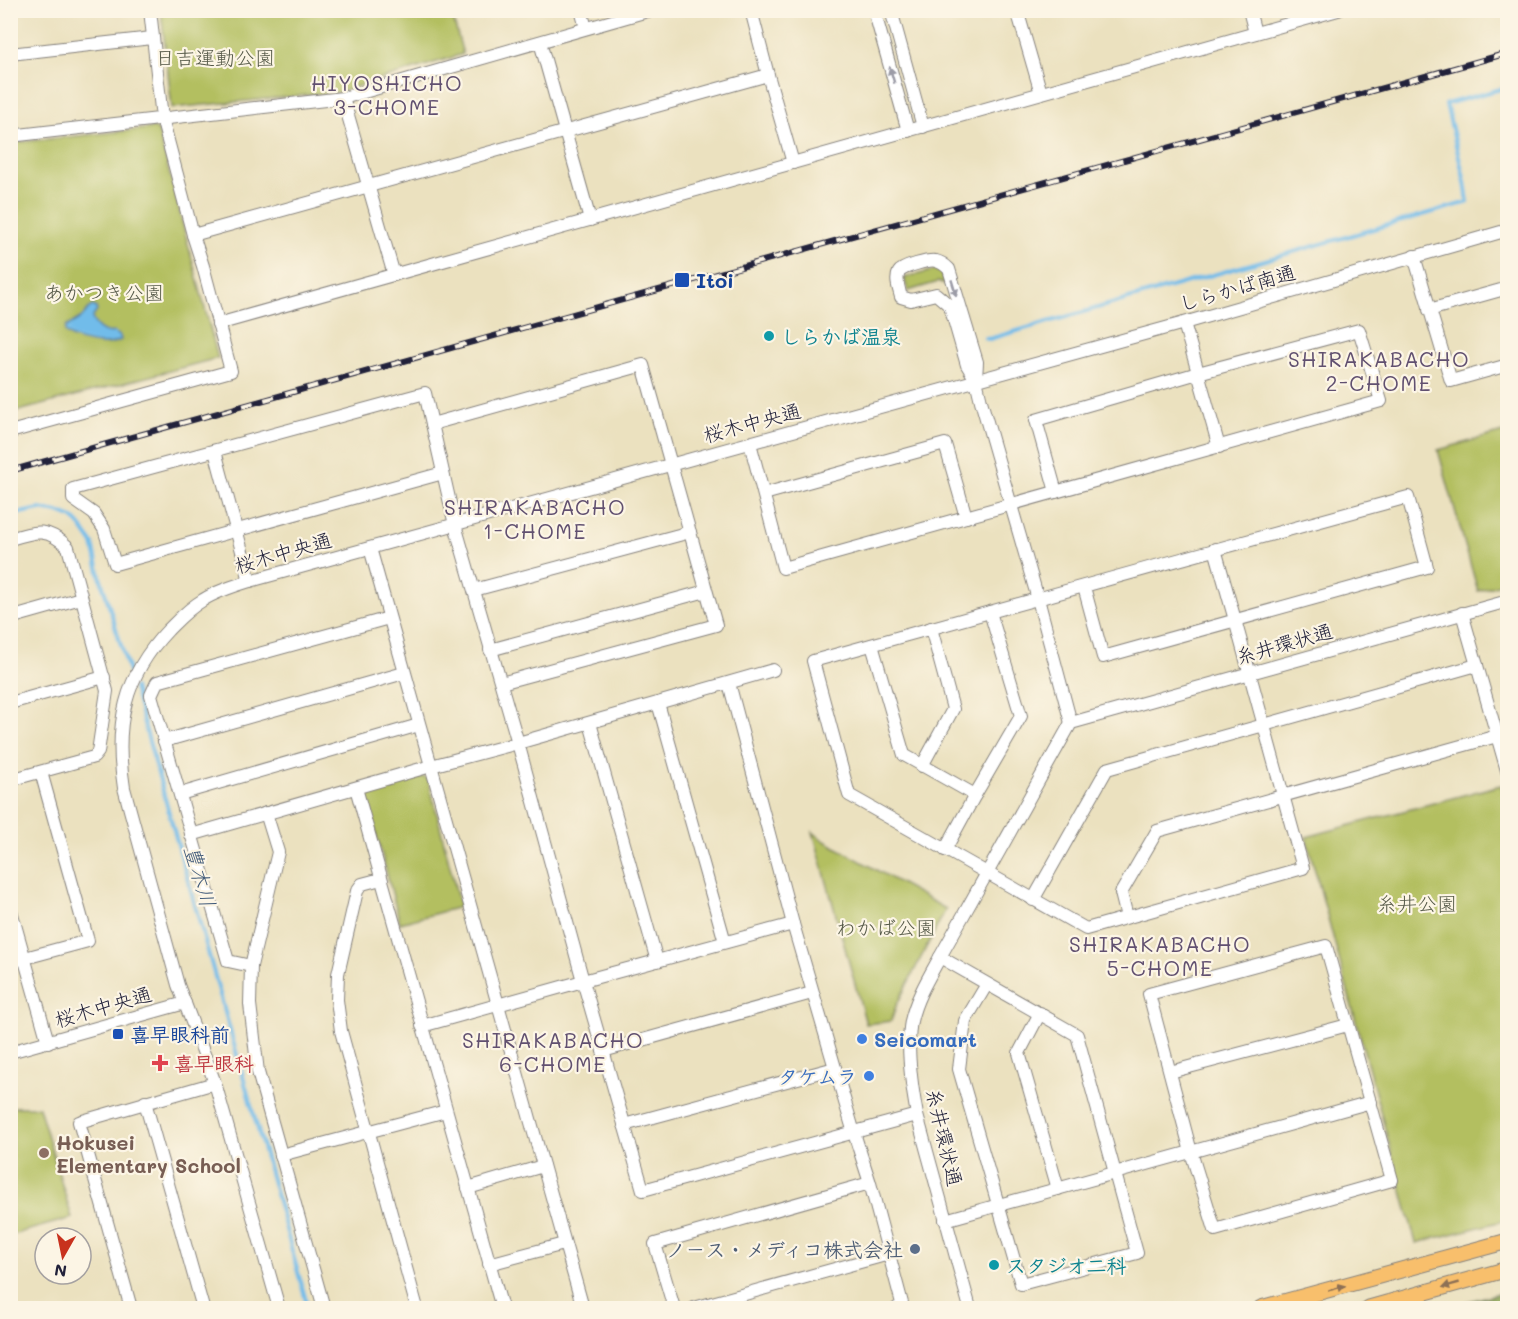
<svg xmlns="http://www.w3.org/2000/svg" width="1518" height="1319" viewBox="0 0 1518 1319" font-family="Mali,'Klee One',sans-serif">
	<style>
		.green { fill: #b3bf61; stroke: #6a704e; stroke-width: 1.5 }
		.forest { fill: #8ea657; stroke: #586449; stroke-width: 1.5 }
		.water { fill: #71bcea; stroke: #4a6f92; stroke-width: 1.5 }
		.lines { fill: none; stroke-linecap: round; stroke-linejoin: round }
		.stream { stroke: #71bcea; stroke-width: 4 }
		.minor-casing { stroke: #86827d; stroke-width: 14 }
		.major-casing { stroke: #86827d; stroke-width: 17 }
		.minor { stroke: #fff; stroke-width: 12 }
		.major { stroke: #f8bf6c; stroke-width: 15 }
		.rail-casing { stroke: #22223b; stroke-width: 6 }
		.rail { stroke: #fcf5e5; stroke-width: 4; stroke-dasharray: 11; stroke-linecap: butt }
		.oneway { fill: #9c9ca7 }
		.oneway2 { fill: #8d7054 }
		.transit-dot { fill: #1a4fb4; stroke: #fcf5e5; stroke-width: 2 }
		.culture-dot { fill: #0f9aa8; stroke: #fcf5e5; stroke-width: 2 }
		.shop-dot { fill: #3f7fe0; stroke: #fcf5e5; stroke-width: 2 }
		.health-dot { fill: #e0444e; stroke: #fcf5e5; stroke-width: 2 }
		.education-dot { fill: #8d6e63; stroke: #fcf5e5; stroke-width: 2 }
		.service-dot { fill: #5c6f8a; stroke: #fcf5e5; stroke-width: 2 }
		.labels { text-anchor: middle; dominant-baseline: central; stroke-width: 4.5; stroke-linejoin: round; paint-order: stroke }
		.park-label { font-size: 20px; fill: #555948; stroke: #fcf5e5 }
		.transit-label { font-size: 20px; font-weight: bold; fill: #164399; stroke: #fcf5e5; text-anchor: start }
		.street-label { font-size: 20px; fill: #22223b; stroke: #fcf5e5 }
		.culture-label { font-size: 20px; font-weight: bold; fill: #0d838f; stroke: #fcf5e5; text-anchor: start }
		.shop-label { font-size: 20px; font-weight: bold; fill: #366cbe; stroke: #fcf5e5; text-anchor: start }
		.health-label { font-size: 20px; font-weight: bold; fill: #be3a42; stroke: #fcf5e5; text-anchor: start }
		.education-label { font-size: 20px; font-weight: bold; fill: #785e54; stroke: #fcf5e5; text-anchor: start }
		.service-label { font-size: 20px; font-weight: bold; fill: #4e5e75; stroke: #fcf5e5; text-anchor: end }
		.neighbourhood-label { font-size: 21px; letter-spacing: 1.5px; fill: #615070; stroke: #fcf5e5 }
		.water-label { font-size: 21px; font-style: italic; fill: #3e5878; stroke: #fcf5e5 }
	</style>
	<rect width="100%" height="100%" fill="#fcf5e5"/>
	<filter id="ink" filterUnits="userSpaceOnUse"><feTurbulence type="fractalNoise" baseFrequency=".0167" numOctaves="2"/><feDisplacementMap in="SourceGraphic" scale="12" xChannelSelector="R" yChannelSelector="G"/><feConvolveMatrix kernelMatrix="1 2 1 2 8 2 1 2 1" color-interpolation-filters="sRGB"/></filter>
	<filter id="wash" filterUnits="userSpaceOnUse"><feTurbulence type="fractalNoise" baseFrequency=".008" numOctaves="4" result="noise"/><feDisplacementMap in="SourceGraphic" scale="24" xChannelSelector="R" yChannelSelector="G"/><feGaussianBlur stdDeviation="1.35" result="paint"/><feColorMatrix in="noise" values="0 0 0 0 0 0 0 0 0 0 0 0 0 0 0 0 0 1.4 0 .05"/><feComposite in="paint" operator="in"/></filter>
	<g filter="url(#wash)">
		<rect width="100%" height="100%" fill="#ebe1bf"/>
		<!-- green -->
		<g class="green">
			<polygon points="161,11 451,11 463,54 340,92 172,108"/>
			<polygon points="153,128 158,130 218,358 11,413 11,143"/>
			<polygon points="935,270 941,274 945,284 938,282 908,291 904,278"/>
			<polygon points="1507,431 1507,582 1478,591 1438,450"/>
			<polygon points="422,777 428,778 460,907 400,923 367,799 370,793"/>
			<polygon points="1501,785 1508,806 1507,1220 1416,1243 1306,837"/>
			<polygon points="813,832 823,840 946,909 896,1006 891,1021 866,1024"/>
			<polygon points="11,1107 39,1107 72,1218 11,1235"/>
		</g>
		<!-- forest -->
		<polygon class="forest" points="1507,1291 1507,1308 1444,1308"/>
		<!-- water -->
		<path class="water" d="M92,306l4,1 1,4 -5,7c3,8 12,17 22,14l6,4 1,4c-5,2 -9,4 -14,4 -11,1 -36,-4 -42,-12l1,-5 16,-10 6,-8z"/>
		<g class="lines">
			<!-- stream -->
			<g class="stream">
				<polyline points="985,338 989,339 1468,202 1465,182 1446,104 1508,87"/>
				<polyline points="10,515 40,509 58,512 73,518 82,528 93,544 100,576 131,678"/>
				<polyline points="134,688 308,1308"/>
			</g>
		</g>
	</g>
	<g filter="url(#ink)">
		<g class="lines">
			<defs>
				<g id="minor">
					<polyline points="581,10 586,28"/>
					<polyline points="751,10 768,75 793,163"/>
					<polyline points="874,10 908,131"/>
					<polyline points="891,10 923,127"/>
					<polyline points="1017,10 1041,93"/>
					<polyline points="1249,10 1255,33"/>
					<polyline points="540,42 590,220"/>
					<polyline points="10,54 152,38"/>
					<polyline points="343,98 394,275"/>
					<polyline points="10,136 343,98 651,10"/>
					<polyline points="193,235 768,75"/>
					<polyline points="1414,256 1451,381 1508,365"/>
					<polyline points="1429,310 1508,288"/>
					<polyline points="1184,323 1219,447"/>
					<polyline points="218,324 1338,10"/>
					<path d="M976,380l-9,-15 -17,-59 -14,-12 -25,6 -10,-3c-2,-8 -6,-17 -2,-25 3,-5 31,-13 37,-11 5,1 9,4 13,8l28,93 -1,18 5,21 57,198 33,124"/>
					<polyline points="432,424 643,365 716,625 501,683"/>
					<polyline points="10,432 231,371 203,266 193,235 162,118 150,10"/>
					<polyline points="750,443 783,568 1381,401 1359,330 1198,373 1036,420 1056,492"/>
					<polyline points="215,451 250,581"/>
					<polyline points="443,473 115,564 104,529 94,514 73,499 73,489 425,393 455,525 518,743 583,981 643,1190 917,1115"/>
					<polyline points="764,494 945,444 966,517"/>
					<path d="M10,539c26,-8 37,-12 58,8l39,144 -9,61 -4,5 -84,23"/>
					<polyline points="370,548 583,1308"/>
					<path d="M1084,587l19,70 324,-90 -19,-70c-199,53 -396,110 -595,164l36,134 237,134 217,-61c-29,-107 -58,-213 -88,-319"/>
					<polyline points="474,590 690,532"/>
					<polyline points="1462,613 1508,774"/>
					<polyline points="10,618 81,598"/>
					<polyline points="872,645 904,755 975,795"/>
					<polyline points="490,650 706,591"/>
					<polyline points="729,683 793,924 854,1133 870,1183 903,1307 897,1308"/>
					<polyline points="10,703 104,677"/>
					<polyline points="658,703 725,942"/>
					<polyline points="590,723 657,961"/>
					<polyline points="164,741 404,673"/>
					<polyline points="922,766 953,709 931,628"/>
					<polyline points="356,788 502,1308"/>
					<polyline points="180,794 419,725"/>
					<polyline points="266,813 278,852 251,966 250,1004 258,1072 324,1308"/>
					<polyline points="191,835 431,766 518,743 773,670"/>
					<polyline points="945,850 975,795 1021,716 990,612"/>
					<polyline points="381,879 362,884 357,891 338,974 337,1000 341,1031 417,1308"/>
					<polyline points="1033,900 1107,769 1477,665"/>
					<polyline points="10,907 48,1042"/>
					<polyline points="1127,917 1121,893 1157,831 1497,736"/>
					<polygon points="1326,946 1392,1180 1215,1230 1191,1152 1149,994"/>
					<polyline points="940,957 1077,1035 1137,1253 1021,1284 959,1069 965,1021 987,984"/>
					<polyline points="10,962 88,941 41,772"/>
					<polyline points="251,966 228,961 151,695 157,682 389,618"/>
					<polyline points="1040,1013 1019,1053 1058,1189"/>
					<polyline points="422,1026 583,981 793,924"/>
					<polyline points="603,1051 812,993"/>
					<polyline points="10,1052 185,1003"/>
					<polyline points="1170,1072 1348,1025"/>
					<polyline points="145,1102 203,1308"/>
					<polyline points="624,1125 835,1068"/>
					<polyline points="281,1155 446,1111"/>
					<polyline points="468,1188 543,1166"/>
					<polyline points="945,1220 1371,1102"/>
					<polyline points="489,1264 564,1244"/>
					<polyline points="131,1308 79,1122 215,1083"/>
					<path d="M279,1308l-64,-225 -37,-98 -54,-197c-10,-62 0,-112 44,-158 11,-11 21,-22 35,-30 14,-9 31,-14 47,-19l934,-258 324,-93"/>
					<polyline points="674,1308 655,1244 870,1183"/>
					<polyline points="694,1308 889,1254"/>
					<path d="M970,1308l-53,-193c-5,-27 -11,-67 -6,-94 5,-23 18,-44 29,-64l131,-234 437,-122"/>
				</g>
				<g id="major">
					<polyline points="1261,1308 1508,1241"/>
					<polyline points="1369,1308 1508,1269"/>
				</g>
			</defs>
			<!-- minor casing -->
			<use href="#minor" class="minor-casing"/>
			<!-- major casing -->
			<use href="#major" class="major-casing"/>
			<!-- minor -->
			<use href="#minor" class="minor"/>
			<!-- major -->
			<use href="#major" class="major"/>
			<defs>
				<polyline id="rail" points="10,471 1508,53"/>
			</defs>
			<!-- rail casing -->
			<use href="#rail" class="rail-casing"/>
			<!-- rail -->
			<use href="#rail" class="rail"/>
		</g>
		<!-- one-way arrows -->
		<defs><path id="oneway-solid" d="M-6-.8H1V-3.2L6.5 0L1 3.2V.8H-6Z" transform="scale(1.5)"/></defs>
		<g class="oneway">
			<use href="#oneway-solid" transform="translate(892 75) rotate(-106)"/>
			<use href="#oneway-solid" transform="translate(954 288) rotate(73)"/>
		</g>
		<g class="oneway2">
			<use href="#oneway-solid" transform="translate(1451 1285) rotate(164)"/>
			<use href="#oneway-solid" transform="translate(1337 1288) rotate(-15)"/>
		</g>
	</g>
	<!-- markers -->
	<g class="transit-dot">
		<rect x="674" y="272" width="16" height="16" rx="3"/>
		<rect x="112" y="1028" width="12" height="12" rx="3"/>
	</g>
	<g class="culture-dot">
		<circle cx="769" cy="336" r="6"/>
		<circle cx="994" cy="1265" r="6"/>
	</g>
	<g class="shop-dot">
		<circle cx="862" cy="1039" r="6"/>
		<circle cx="869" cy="1076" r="6"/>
	</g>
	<path class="health-dot" d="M157 1054h6v6h6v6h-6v6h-6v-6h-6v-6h6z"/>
	<circle class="education-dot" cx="44" cy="1153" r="6"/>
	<circle class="service-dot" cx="915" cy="1249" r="6"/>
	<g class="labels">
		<!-- park labels -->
		<g class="park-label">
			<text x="215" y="57">日吉運動公園</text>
			<text x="104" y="292">あかつき公園</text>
			<text x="1417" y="903">糸井公園</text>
			<text x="886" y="927">わかば公園</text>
		</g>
		<!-- transit labels -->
		<g class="transit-label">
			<text x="696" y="280">Itoi</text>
			<text x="130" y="1034">喜早眼科前</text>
		</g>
		<!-- street labels -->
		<g class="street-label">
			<text transform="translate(1237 287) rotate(-16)">しらかば南通</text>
			<text transform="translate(752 422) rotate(-15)">桜木中央通</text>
			<text transform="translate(283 552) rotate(-16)">桜木中央通</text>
			<text transform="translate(1284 643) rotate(-16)">糸井環状通</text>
			<text transform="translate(103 1006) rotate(-16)">桜木中央通</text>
			<text transform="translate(945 1137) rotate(77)">糸井環状通</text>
		</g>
		<!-- culture labels -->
		<g class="culture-label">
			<text x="781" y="336">しらかば温泉</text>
			<text x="1006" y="1265">スタジオ二科</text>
		</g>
		<!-- shop labels -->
		<g class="shop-label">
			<text x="874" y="1039">Seicomart</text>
			<text x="857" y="1076" text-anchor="end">タケムラ</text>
		</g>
		<!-- health labels -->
		<g class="health-label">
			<text x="174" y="1063">喜早眼科</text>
		</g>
		<!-- education labels -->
		<g class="education-label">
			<text x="56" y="1142">Hokusei<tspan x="56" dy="23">Elementary School</tspan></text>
		</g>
		<!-- service labels -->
		<g class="service-label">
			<text x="903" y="1249">ノ－ス・メディコ株式会社</text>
		</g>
		<!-- neighbourhood labels -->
		<g class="neighbourhood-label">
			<text x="387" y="82">HIYOSHICHO<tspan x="387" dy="24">3-CHOME</tspan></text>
			<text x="1379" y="358">SHIRAKABACHO<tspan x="1379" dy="24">2-CHOME</tspan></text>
			<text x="535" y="506">SHIRAKABACHO<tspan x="535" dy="24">1-CHOME</tspan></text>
			<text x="1160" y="943">SHIRAKABACHO<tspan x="1160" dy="24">5-CHOME</tspan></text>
			<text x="553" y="1039">SHIRAKABACHO<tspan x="553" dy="24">6-CHOME</tspan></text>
		</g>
		<!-- water labels -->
		<g class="water-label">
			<text transform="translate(201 876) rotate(74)">豊木川</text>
		</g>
	</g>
	<!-- margin -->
	<rect width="1518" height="1319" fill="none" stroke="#fcf5e5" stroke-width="36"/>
	<!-- north arrow -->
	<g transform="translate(63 1256) rotate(189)"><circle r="28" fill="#fcf5e5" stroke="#a5a1a1" stroke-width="1.5"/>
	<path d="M0-4.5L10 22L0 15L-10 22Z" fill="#c8321e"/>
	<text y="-9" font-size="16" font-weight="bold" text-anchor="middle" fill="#22223b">N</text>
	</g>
</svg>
